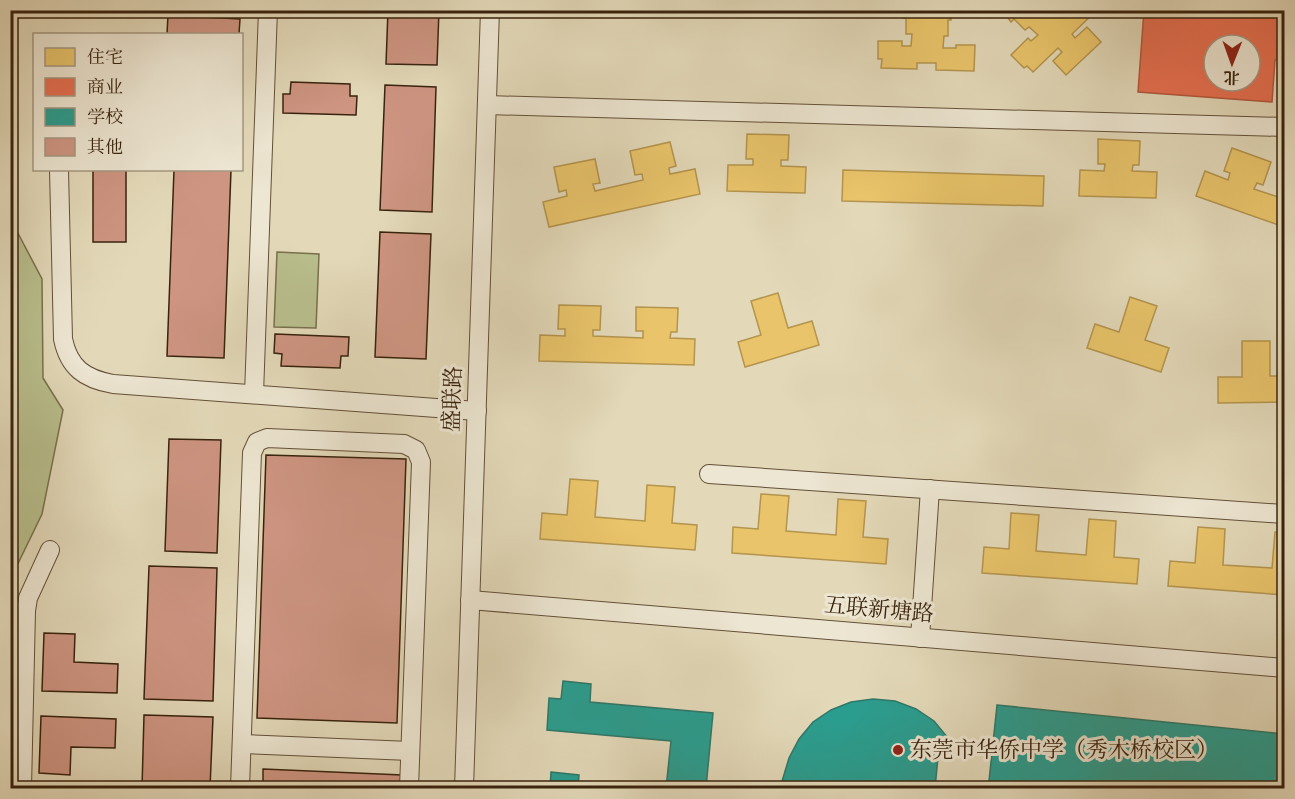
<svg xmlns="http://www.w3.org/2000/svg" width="1295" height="799" viewBox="0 0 1295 799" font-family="'IM FELL DW Pica','Noto Serif SC',serif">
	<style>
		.green { fill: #b8be8c; stroke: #78704c; stroke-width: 1.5 }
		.homes { fill: #e9c46a; stroke: #b4944e; stroke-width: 1.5 }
		.shops { fill: #e76f51; stroke: #b2583d; stroke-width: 1.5; fill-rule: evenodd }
		.schools { fill: #2a9d8f; stroke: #2e7868; stroke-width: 1.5 }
		.building { fill: #ce9582; stroke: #38230d; stroke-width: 1.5 }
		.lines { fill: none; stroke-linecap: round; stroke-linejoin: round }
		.minor-casing { stroke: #635038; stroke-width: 20 }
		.minor { stroke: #ede6d2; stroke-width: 18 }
		.poi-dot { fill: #8f2418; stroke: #ede6d2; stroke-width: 2 }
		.labels { text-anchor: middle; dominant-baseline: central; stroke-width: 6; stroke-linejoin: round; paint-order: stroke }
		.street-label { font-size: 22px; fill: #38230d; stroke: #ede6d2 }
		.poi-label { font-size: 22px; fill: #38230d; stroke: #ede6d2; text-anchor: start }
	</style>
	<rect width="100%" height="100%" fill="#e3d9b9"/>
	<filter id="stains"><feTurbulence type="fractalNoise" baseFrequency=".00333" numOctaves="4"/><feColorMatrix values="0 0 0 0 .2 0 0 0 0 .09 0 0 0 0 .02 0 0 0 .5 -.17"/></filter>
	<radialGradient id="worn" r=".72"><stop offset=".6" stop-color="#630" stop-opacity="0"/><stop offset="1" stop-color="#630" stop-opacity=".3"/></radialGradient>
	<!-- green -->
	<g class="green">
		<polygon points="10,218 42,279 43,378 63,410 42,514 11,578"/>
		<polygon points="277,252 319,254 316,328 274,327"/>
	</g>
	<!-- homes -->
	<g class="homes">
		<polygon points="902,10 916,10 916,14 939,14 939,10 951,10 951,20 948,20 948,36 944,36 943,48 956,48 956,45 975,45 974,71 936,70 936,63 917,63 917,69 881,68 882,59 878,59 878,41 902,41 902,46 911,46 912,34 906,34 906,18 902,18"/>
		<polygon points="1002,10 1059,10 1062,14 1065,10 1097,10 1072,34 1075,38 1087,27 1101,42 1066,75 1053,61 1062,52 1058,48 1033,72 1027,66 1024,68 1011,55 1028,38 1031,41 1038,35 1029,27 1025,30 1014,19 1011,22"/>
		<polygon points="747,134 789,135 788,160 781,160 781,166 806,167 805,193 727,191 728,165 753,165 753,159 746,159"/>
		<polygon points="1098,139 1140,141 1139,165 1133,165 1132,171 1157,172 1156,198 1079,196 1080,170 1104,171 1105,164 1098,164"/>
		<polygon points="670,142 676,166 669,168 670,174 695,169 700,194 549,227 543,202 567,196 566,190 559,192 554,167 595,159 600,183 593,184 595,191 643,180 642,174 635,175 630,151"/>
		<polygon points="1232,148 1271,162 1263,185 1257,183 1254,189 1284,199 1284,227 1196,196 1205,171 1228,180 1230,173 1224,171"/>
		<polygon points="843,170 1044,176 1043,206 842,201"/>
		<polygon points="778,293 788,328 812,321 819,345 745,367 738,342 761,335 751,301"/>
		<polygon points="1130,297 1157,306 1145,340 1169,348 1161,372 1087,348 1095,324 1119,332"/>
		<polygon points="559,305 601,306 600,330 593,330 593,336 643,338 643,331 636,331 636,307 678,308 677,332 671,332 670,338 695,339 694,365 539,361 540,335 565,336 565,329 558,329"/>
		<polygon points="1242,341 1270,341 1270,376 1284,376 1284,402 1218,403 1218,377 1242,377"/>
		<polygon points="570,479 598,481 595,517 645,521 647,485 675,487 672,523 697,525 695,550 540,539 542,513 567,515"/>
		<polygon points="761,494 789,496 786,531 836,535 838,499 866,501 863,537 888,539 886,564 732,553 733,527 758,529"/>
		<polygon points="1011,513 1039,515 1036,551 1086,555 1089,519 1116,521 1114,557 1139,559 1137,584 982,573 984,547 1009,549"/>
		<polygon points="1198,527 1225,529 1223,565 1272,568 1275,532 1284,533 1284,595 1168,586 1170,561 1195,563"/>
	</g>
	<!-- shops -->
	<path class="shops" d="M1144,10h140v50h-9l-3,42 -134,-10zM1214,45h36v36h-36z"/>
	<!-- schools -->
	<g class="schools">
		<polygon points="563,681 591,684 590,702 713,713 706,788 666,788 671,741 547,730 549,698 561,699"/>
		<polygon points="873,699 895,701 916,709 934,721 948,738 940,737 935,788 780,788 789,758 799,739 813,722 831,710 851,702"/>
		<polygon points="997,705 1284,734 1284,788 1059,788 989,781"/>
		<polygon points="551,772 579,775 578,788 541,788 550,788"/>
	</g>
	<!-- building -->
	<g class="building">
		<polygon points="388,10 439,10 437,65 386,64"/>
		<polygon points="168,15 240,19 239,34 167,34"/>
		<polygon points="291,82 350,84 350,96 357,96 356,115 283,113 283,94 290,94"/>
		<polygon points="385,85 436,87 432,212 380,210"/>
		<rect x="93" y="170" width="33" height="72"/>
		<polygon points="174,170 231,170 224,358 167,356"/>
		<polygon points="380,232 431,234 426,359 375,357"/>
		<polygon points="275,334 349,337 348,356 341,356 340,368 281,366 282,354 274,353"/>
		<polygon points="169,439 221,440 217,553 165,551"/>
		<polygon points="266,455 406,459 397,723 257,718"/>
		<polygon points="149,566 217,568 213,701 144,699"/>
		<polygon points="44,633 75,634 74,662 118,664 117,693 42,691"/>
		<polygon points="144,715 213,717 210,788 142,788"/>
		<polygon points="41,716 116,719 115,748 71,747 70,775 39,773"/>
		<polygon points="263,769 402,775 401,788 263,788"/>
	</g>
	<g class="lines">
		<defs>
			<g id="minor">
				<polyline points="487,105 1284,127"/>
				<path d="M59,170l4,169c6,29 22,40 50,45l364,27"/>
				<polyline points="254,394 268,10"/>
				<polyline points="709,474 1284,514"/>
				<polyline points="470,600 1284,668"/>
				<polyline points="920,638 930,489"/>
				<polyline points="242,744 410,751"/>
				<polyline points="22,788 26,611 28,598 50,550"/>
				<polyline points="240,788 252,453 257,442 267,438 404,444 416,450 421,462 409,788"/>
				<polyline points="464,788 490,10"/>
			</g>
		</defs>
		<!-- minor casing -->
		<use href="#minor" class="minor-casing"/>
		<!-- minor -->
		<use href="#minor" class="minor"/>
	</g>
	<!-- markers -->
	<circle class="poi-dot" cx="898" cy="750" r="6"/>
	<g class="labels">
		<!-- street labels -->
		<g class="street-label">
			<text transform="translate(453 399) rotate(-88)">盛联路</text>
			<text transform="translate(879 610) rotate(5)">五联新塘路</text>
		</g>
		<!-- poi labels -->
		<g class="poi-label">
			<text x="910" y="750">东莞市华侨中学（秀木桥校区）</text>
		</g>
	</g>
	<!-- margin -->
	<rect width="1295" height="799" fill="none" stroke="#e3d9b9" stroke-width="36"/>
	<rect x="12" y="12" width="1271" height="775" fill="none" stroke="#38230d" stroke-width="3"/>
	<rect x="18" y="18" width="1259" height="763" fill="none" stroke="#38230d" stroke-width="1.5"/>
	<!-- legend -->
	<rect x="33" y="33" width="210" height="138" fill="#ede6d2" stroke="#a59883" stroke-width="1.5"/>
	<rect x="45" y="48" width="30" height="18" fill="#e9c46a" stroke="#a59883" stroke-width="1.5"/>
	<text x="87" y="63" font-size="18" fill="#38230d">住宅</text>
	<rect x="45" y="78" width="30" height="18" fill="#e76f51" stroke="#a59883" stroke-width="1.5"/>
	<text x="87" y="93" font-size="18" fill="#38230d">商业</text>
	<rect x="45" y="108" width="30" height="18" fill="#2a9d8f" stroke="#a59883" stroke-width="1.5"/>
	<text x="87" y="123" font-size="18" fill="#38230d">学校</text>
	<rect x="45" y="138" width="30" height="18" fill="#ce9582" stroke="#a59883" stroke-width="1.5"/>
	<text x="87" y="153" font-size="18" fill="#38230d">其他</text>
	<!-- north arrow -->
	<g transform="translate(1232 63) rotate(181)"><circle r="28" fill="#ede6d2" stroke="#a59883" stroke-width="1.5"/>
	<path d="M0-4.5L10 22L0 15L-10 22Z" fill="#8f2418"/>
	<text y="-9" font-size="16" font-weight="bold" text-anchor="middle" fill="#38230d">北</text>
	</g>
	<rect width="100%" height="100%" filter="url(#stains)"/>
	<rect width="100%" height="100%" fill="url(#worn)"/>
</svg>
